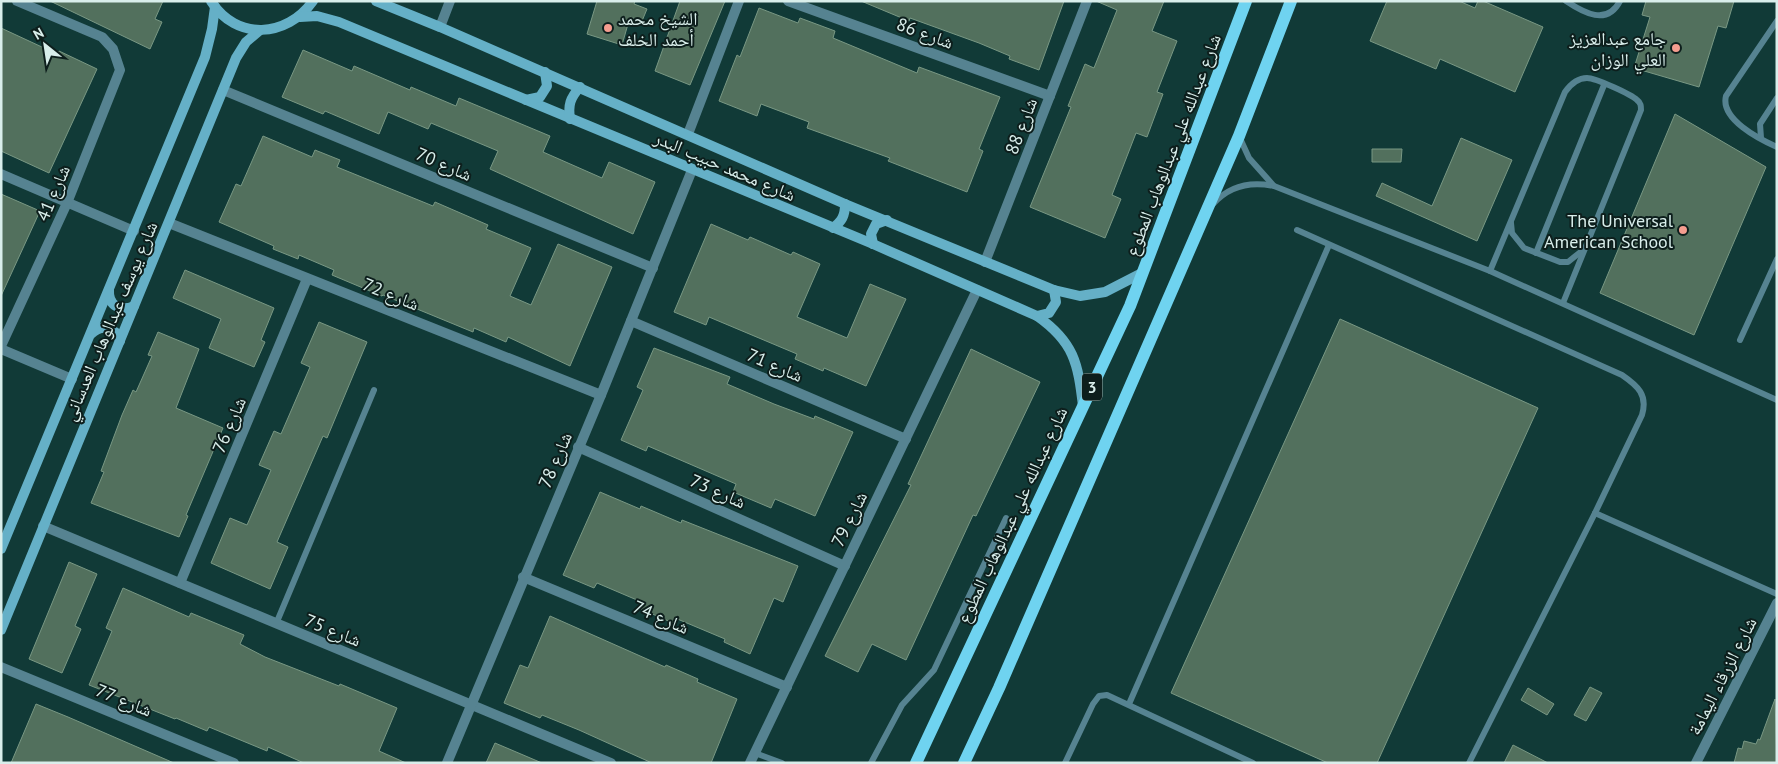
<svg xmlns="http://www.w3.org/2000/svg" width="1778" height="764" viewBox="0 0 1778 764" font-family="'PT Sans','Noto Naskh Arabic',sans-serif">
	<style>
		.building { fill: #52705d; stroke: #799884 }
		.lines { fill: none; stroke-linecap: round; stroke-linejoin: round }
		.lane { stroke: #568391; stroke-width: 6 }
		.street { stroke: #568391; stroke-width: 10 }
		.secondary { stroke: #65b0c7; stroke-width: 10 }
		.primary { stroke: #6fd3f0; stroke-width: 12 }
		.poi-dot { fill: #f59d8f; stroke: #0d1e1c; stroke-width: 2 }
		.labels { text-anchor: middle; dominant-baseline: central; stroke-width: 4; stroke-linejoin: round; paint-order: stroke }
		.shield { fill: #0d1e1c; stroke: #9cb0ad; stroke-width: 1 }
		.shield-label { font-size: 16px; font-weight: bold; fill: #d9eeeb }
		.poi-label { font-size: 18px; fill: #d9eeeb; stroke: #0d1e1c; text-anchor: end }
		.street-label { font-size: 18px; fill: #d9eeeb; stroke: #0d1e1c }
	</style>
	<rect width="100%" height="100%" fill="#113a37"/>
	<!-- building -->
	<g class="building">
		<polygon points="50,1 163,1 155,19 162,22 150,49"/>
		<polygon points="597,1 635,1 634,4 647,9 642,21 630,17 622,45 587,34"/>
		<polygon points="680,1 725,1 690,85 655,71"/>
		<polygon points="861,1 1064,1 1039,70 1009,59 1010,56 979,43 910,18 909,21"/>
		<polygon points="1096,1 1164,1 1152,31 1177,41 1157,92 1163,94 1147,137 1136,133 1112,195 1121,199 1105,238 1030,207 1071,107 1068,106 1085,64 1094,68 1117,10"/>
		<polygon points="1387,1 1459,1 1475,8 1478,1 1483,1 1543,27 1515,92 1440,59 1436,69 1370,41"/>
		<polygon points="1646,1 1734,1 1726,28 1718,26 1699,87 1634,68 1650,17 1642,15"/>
		<polygon points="759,8 798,23 800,18 835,31 833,38 917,73 919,67 1000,97 979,149 983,151 967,192 888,161 890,158 807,128 809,122 761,104 757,116 719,101 737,55 740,57"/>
		<polygon points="1,28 57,54 59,51 97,69 49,173 1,151"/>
		<polygon points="303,50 352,71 354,66 410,90 411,87 456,106 459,98 550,136 543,152 602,178 609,162 655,182 633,234 490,169 498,151 431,123 428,129 388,112 379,134 325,111 323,114 282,97"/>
		<polygon points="1675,114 1766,167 1694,335 1600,293"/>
		<polygon points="263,136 312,157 315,150 340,160 337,167 433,206 435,202 488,225 486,229 531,248 510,296 531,305 558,244 612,267 570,366 508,337 506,342 474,328 473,332 383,295 382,296 332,275 334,270 299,255 298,259 273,249 274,246 219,222 236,184 241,186"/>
		<polygon points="1461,138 1512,160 1477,241 1376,196 1382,183 1432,206"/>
		<polygon points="1372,149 1402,149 1401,162 1372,162"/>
		<polygon points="1,194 40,211 1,296"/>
		<polygon points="711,224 748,240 750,237 791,255 793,252 820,264 797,317 847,338 870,284 906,299 866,386 824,368 823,371 795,359 797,354 709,317 706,325 674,312"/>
		<polygon points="185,270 274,308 261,340 265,342 254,367 209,348 221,319 173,298"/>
		<polygon points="1340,319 1538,408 1377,763 1328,763 1171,693"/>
		<polygon points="319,322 367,342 327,438 323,436 277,542 288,547 270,589 211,563 230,518 247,525 271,470 259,465 274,431 281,434 310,367 301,363"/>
		<polygon points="158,332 199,349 176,408 223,428 186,515 188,516 179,537 91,503 104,472 101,471 122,415 133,390 136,392 152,356 148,355"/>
		<polygon points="654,348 730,377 727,384 774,404 814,419 815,416 853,432 815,516 775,499 771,508 733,492 736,484 648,446 646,451 621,440 643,390 637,387"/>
		<polygon points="971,349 1040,382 976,516 973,515 906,660 872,644 858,672 825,656 911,485 908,484"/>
		<polygon points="600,492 640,509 641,506 681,523 682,520 798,566 783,602 774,598 750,654 724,642 725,639 675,618 673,623 641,609 644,603 597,583 594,588 563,575"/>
		<polygon points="69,562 97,574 75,626 81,629 62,673 29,659"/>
		<polygon points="123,588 189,617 191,613 244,635 240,644 265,657 339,686 340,684 397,708 379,751 406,763 304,763 268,747 267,751 209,727 207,731 176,718 175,719 89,685 112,631 106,628"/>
		<polygon points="550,616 665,667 666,665 698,679 697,682 737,699 711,763 652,763 579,730 542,715 540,718 504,703 520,665 528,668"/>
		<polygon points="1590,687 1602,693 1586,721 1574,715"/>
		<polygon points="1528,688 1554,704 1547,715 1521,700"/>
		<polygon points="1775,699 1777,763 1734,763 1738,748 1742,749 1744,741 1756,744 1758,739 1760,740"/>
		<polygon points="36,704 68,717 174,763 11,763"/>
		<polygon points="495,743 542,763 486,763"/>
		<polygon points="1513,745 1548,763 1504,763"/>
	</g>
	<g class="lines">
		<!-- lane -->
		<g class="lane">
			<path d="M1566,1c18,12 41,25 54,0"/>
			<path d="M1777,21l-51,75c-6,23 33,43 51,51"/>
			<polyline points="1239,136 1249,158 1273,185"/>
			<polyline points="1761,138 1760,124 1777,98"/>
			<path d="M1213,204c16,-18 37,-23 61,-18l216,85 287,129"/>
			<polyline points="1511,223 1512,233 1524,248 1560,262 1568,262 1583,250"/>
			<path d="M1297,230l325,145c16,11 26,20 20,40l-47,98 -126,250"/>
			<polyline points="1536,253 1604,85"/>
			<path d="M1490,271l75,-179c5,-7 12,-14 22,-14 8,0 44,16 50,22 4,3 4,6 4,10l-78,193"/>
			<polyline points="1740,340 1777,259"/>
			<polyline points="1595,513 1777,594"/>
			<polyline points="276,624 374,390"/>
			<polyline points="1129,704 1329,245"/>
			<polyline points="755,753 782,763"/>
			<polyline points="871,763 902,705 934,670 1006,518"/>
			<polyline points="1065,763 1093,704 1099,696 1107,695 1253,763"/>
		</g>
		<!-- street -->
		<g class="street">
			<polyline points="788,1 1050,96"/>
			<polyline points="440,27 450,1"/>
			<polyline points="223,90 653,268"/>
			<polyline points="688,134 739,1"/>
			<polyline points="1,174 134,231"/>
			<polyline points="169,223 601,395"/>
			<polyline points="985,262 1087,1"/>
			<polyline points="631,321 906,439"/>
			<polyline points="1,346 67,203 120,70 113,49 102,37 17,1"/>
			<polyline points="1,349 72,379"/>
			<polyline points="578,447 845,566"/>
			<polyline points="43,526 611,763"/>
			<polyline points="523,577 787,687"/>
			<polyline points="180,583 307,279"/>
			<polyline points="1,667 234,763"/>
			<polyline points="447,763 601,395 692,170"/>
			<polyline points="750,763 977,290"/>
			<polyline points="1696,763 1777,603"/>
		</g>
		<!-- secondary -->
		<g class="secondary">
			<path d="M211,1c25,40 76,37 102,0"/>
			<polyline points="376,1 440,27 845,204 1054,290 1080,296 1105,292 1142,273"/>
			<path d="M300,17l17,-1 22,6 534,222 164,72c37,26 41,47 46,90"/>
			<polyline points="526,100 540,97 547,86 545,72"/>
			<path d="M570,119c-2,-14 0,-21 10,-32"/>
			<path d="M833,228c9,-7 12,-12 12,-24"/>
			<polyline points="873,244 871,234 876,224 887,220"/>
			<path d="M109,290c-1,16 12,22 25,16"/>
			<polyline points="1037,316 1049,313 1056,302 1054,290"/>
			<path d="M91,334c11,-11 25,-7 29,7"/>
			<polyline points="1,549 205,57 212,29 215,7"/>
			<polyline points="1,630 236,58 246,42 259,31"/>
		</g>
		<!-- primary -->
		<g class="primary">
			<polyline points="916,763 1130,306 1246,1"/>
			<polyline points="964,763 999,688 1239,136 1291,1"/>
		</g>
	</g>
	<!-- markers -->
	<g class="poi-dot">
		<circle cx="608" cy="28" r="5"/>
		<circle cx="1676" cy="48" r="5"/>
		<circle cx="1683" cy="230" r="5"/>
	</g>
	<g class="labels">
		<!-- shield labels -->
		<rect class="shield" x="1082" y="373.5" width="20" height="27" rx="4"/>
		<g class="shield-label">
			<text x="1092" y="387">3</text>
		</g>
		<!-- poi labels -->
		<g class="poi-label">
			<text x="618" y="18" text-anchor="start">الشيخ محمد<tspan x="618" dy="21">أحمد الخلف</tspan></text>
			<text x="1666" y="38">جامع عبدالعزيز<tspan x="1666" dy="21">العلي الوزان</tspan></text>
			<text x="1673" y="220">The Universal<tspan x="1673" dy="21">American School</tspan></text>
		</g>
		<!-- street labels -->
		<g class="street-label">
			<text transform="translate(925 33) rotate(20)">شارع 86</text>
			<text transform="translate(1021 126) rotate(-69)">شارع 88</text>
			<text transform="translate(1173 145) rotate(-69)">شارع عبدالله علي عبدالوهاب المطوع</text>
			<text transform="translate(444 164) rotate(23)">شارع 70</text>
			<text transform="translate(725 166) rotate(23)">شارع محمد حبيب البدر</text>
			<text transform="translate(53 193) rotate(-67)">شارع 41</text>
			<text transform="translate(391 294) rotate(22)">شارع 72</text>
			<text transform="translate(110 321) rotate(-67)">شارع يوسف عبدالوهاب العدساني</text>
			<text transform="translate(775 365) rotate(23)">شارع 71</text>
			<text transform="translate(229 425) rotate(-67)">شارع 76</text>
			<text transform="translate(555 460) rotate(-67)">شارع 78</text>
			<text transform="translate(718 491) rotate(24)">شارع 73</text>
			<text transform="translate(1012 515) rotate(-65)">شارع عبدالله علي عبدالوهاب المطوع</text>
			<text transform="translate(849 519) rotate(-64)">شارع 79</text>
			<text transform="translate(661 617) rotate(23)">شارع 74</text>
			<text transform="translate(333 630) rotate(22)">شارع 75</text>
			<text transform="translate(1722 676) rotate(-63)">شارع الزرقاء اليمامة</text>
			<text transform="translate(124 700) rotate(22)">شارع 77</text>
		</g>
	</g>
	<!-- border -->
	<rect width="1778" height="764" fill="none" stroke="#d9eeeb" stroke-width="5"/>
	<!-- north arrow -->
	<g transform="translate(45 45) rotate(330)" stroke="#0d1e1c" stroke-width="4" paint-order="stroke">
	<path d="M0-4L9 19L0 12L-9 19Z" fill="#d9eeeb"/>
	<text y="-8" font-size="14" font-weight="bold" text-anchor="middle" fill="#d9eeeb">N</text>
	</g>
</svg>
